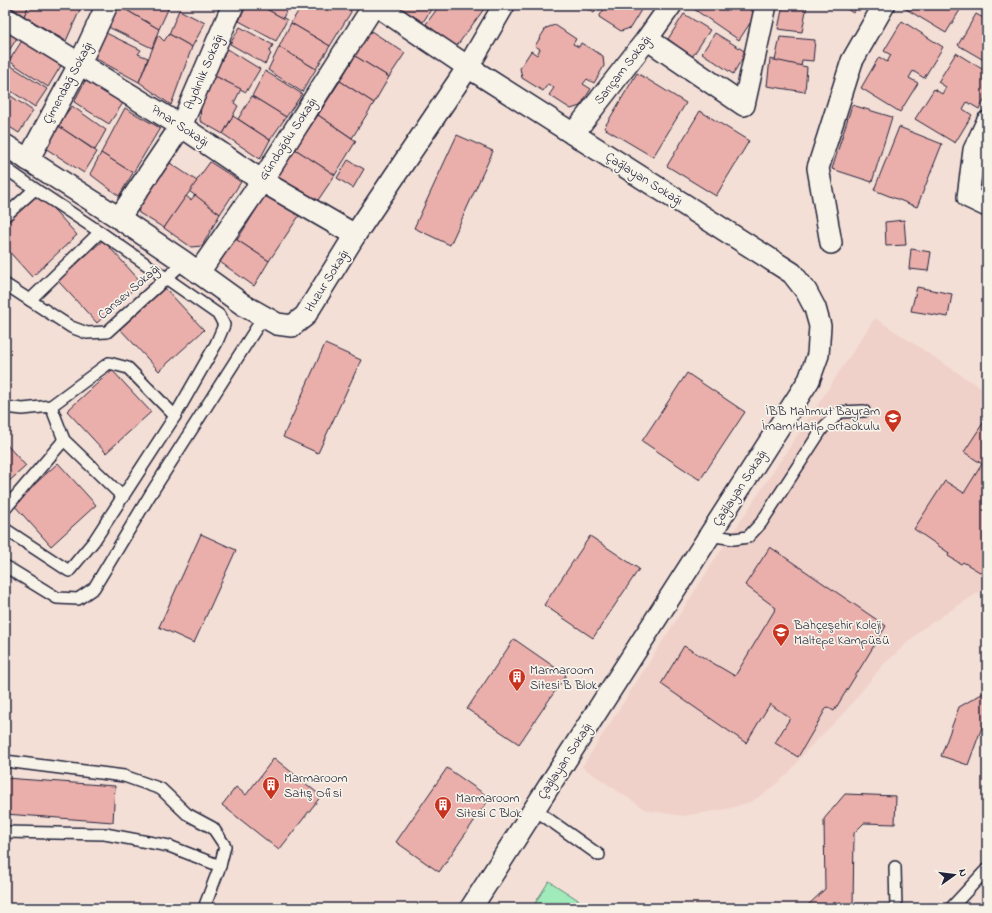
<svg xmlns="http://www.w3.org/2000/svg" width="992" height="913" viewBox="0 0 992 913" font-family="'Indie Flower',sans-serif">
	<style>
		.built { fill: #f0d1c9 }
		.green { fill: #a1eab9; stroke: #62867a }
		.building { fill: #eaafab; stroke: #22223b }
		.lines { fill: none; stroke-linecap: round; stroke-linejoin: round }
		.lane-casing { stroke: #22223b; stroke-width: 14 }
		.street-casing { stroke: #22223b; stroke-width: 24 }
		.lane { stroke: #f7f3e8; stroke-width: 11 }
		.street { stroke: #f7f3e8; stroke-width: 21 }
		.labels { text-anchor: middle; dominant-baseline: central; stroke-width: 3.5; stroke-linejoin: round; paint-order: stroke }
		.street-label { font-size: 13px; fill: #22223b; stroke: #f7f3e8 }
		.poi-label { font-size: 13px; fill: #22223b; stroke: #f7f3e8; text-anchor: start }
	</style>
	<rect width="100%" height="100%" fill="#f3dfd6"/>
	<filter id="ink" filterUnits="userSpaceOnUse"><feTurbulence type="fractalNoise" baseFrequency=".025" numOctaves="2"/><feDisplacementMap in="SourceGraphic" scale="8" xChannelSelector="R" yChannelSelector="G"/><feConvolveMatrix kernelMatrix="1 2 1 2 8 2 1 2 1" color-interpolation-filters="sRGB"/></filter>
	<g filter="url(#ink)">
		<!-- built -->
		<polygon class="built" points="875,318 987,392 987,587 922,629 882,666 844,713 807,750 787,775 766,792 751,802 727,809 683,816 646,810 582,767 712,564"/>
		<!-- green -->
		<polygon class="green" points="549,881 586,905 585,908 532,908"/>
		<!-- building -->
		<g class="building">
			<polygon points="8,5 29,5 24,16"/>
			<polygon points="29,5 82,5 66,41 24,16"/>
			<polygon points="114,5 118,5 159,29 152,48 106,26"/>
			<polygon points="118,5 170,5 159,29"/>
			<polygon points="247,5 259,5 287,20 276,41 239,21"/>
			<polygon points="259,5 289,5 283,18"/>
			<polygon points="302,5 350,5 351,12 330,46 291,23"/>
			<polygon points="400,5 434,5 423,22 399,7"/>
			<polygon points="434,5 479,5 484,9 456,47 426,24 437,9 433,6"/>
			<polygon points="581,5 634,5 641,10 630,28 621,31 599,17 604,9 598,6 594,13"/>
			<polygon points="688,5 743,5 756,14 739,40"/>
			<polygon points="783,5 807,5 802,32 778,29"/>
			<polygon points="841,5 858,5 853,13"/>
			<polygon points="909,5 963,5 946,33 906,9"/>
			<polygon points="179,10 205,23 192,47 169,34"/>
			<polygon points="684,14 710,30 692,57 668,39"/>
			<polygon points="976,14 985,19 987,15 987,62 958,45"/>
			<polygon points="902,21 943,47 924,78 913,71 909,78 918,83 900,112 861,88 879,57 887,62 891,55 884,51"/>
			<polygon points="291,23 330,46 316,69 279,47"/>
			<polygon points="555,25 576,39 573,44 579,47 581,43 603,56 604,66 594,83 587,79 583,84 591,89 580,106 571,109 549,95 554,88 548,84 543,91 522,78 520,68 531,51 537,55 540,49 535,46 546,28"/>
			<polygon points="240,27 273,45 269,52 271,54 265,64 230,44"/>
			<polygon points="5,31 17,38 5,57"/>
			<polygon points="102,31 141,50 138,54 148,58 139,82 91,56"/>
			<polygon points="371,31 405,53 389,77 355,56"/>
			<polygon points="715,33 746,52 733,74 702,53"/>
			<polygon points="169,34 192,47 171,105 139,82 158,35 164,41"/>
			<polygon points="780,37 815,40 813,61 802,60 801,66 775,61"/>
			<polygon points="23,39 62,64 48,87 9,61"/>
			<polygon points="279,47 316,69 302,92 268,70"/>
			<polygon points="226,48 260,69 246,92 213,75"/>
			<polygon points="956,53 987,72 987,96 979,109 967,102 963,109 972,115 955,143 915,119 934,89 942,94 946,87 938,82"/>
			<polygon points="355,56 389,77 374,103 340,81"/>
			<polygon points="770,59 807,67 805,92 767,86"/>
			<polygon points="8,64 47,89 35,107 5,87 5,68"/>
			<polygon points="265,71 302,94 286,117 252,96"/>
			<polygon points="637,73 686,103 653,157 604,128"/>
			<polygon points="213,75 241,89 234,103 238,106 223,134 200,121 201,104"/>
			<polygon points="86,79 123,103 109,124 74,102"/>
			<polygon points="340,81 374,103 352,138 318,115"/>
			<polygon points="5,92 33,111 19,133 5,124"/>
			<polygon points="252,96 286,117 270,140 238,119"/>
			<polygon points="852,105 892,117 872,182 832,169"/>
			<polygon points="72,106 106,130 95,150 57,125"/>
			<polygon points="125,108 160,128 133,173 101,153"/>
			<polygon points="700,111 749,141 716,196 667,166"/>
			<polygon points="318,115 356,141 335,175 295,149"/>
			<polygon points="233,116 270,140 260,159 223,134"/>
			<polygon points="57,125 97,152 84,173 45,148"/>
			<polygon points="899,127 942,144 917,207 874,190"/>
			<polygon points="457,135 493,151 450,245 414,228"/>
			<polygon points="295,149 335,175 316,203 277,177"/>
			<polygon points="101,153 133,173 119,196 90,174"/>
			<polygon points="348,160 364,169 353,188 337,178"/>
			<polygon points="210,162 241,182 220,214 189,191"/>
			<polygon points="170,163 197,181 164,228 139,213 138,207"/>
			<polygon points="39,193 77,235 32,277 5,247 5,224"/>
			<polygon points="266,194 299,216 269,261 237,240"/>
			<polygon points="195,195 220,214 202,246 191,247 164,228 186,196 191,200"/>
			<polygon points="904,220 906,245 886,246 885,222"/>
			<polygon points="234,238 269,261 254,286 220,262"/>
			<polygon points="103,240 141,282 97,323 58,281"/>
			<polygon points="911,249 931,252 928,271 909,269"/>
			<polygon points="917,287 952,294 948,317 911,311"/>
			<polygon points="165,288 204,330 159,371 120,329"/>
			<polygon points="325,344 361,360 318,453 283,437"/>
			<polygon points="112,370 151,412 106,453 67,411"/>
			<polygon points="687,373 745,412 700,480 642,441"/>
			<polygon points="987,417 987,568 983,574 963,562 961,564 948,556 949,553 914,529 945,481 964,493 982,464 964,452"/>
			<polygon points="5,443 26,466 5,485"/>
			<polygon points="58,463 96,505 51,546 13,504"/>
			<polygon points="201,534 236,550 194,643 159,627"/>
			<polygon points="590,536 639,569 593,638 544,605"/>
			<polygon points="770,547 886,626 834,711 827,707 798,757 775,743 790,718 770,704 746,743 661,684 684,646 735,676 776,608 745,585"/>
			<polygon points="514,639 566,675 519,744 467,709"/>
			<polygon points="987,691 987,724 982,727 968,765 941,756 959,707"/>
			<polygon points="274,758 321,796 279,850 222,805 236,787 246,795"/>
			<polygon points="447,768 490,798 439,872 396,842"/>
			<polygon points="5,778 115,786 113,822 5,814"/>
			<polygon points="845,794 896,796 895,824 864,823 854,833 853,908 805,908 825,889 824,819"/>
		</g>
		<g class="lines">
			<defs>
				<g id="lane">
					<polyline points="5,168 35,189 100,232 219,315 224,325 216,344 175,416 94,541 69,571 5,529"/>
					<polyline points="5,216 35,189"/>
					<polyline points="5,284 71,327 87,333 107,332 184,262"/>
					<polyline points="30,300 100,232"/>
					<polyline points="51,406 64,440 123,497"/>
					<polyline points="5,407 23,409 51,406 109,363 128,368 175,416"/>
					<polyline points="5,509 64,440"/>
					<polyline points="709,535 734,539 748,537 761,523 822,429 840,412 864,411"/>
					<polyline points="5,566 57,598 78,599 94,588 150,495 264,316"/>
					<polyline points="5,761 124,776 161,789 187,814 213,828 225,846 220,866 204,908"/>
					<polyline points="534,809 599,855"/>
					<polyline points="5,832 105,834 169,846 220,866"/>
					<polyline points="895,867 896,908"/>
					<polyline points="951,908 987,869"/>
				</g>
				<g id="street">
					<polyline points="376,5 468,67 792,273 806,291 815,308 820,326 818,355 809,380 471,908"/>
					<polyline points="5,18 181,126 262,181 355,235"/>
					<polyline points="647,39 744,105 766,5"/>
					<polyline points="987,122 974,150 968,197 987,206"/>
					<polyline points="573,134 647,39 671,5"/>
					<polyline points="5,145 119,218 184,262 245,306 277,324 292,326 305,316 355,235 468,67 504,5"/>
					<polyline points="28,160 80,63 107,5"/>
					<polyline points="119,218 181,126 233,5"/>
					<polyline points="831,243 818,168 852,61 884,5"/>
					<polyline points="199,272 262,181 374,5"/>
				</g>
			</defs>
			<!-- lane casing -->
			<use href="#lane" class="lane-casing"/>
			<!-- street casing -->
			<use href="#street" class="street-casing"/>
			<!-- lane -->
			<use href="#lane" class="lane"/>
			<!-- street -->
			<use href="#street" class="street"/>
		</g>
	</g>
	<!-- icons -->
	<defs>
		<symbol id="school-pin" viewBox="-11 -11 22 30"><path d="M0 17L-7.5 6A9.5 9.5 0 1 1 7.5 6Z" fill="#c8321e" stroke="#f7f3e8"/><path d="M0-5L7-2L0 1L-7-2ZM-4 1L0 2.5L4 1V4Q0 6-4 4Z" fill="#fff"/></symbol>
		<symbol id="building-pin" viewBox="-11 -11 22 30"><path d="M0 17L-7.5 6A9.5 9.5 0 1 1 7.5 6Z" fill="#c8321e" stroke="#f7f3e8"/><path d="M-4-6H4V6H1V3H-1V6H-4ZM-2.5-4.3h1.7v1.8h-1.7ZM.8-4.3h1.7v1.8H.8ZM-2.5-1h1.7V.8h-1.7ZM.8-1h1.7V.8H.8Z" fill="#fff"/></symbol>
	</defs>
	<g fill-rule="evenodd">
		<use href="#school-pin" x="883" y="408" width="20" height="27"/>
		<use href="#school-pin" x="771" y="622" width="20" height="27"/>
		<use href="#building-pin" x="507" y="667" width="20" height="27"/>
		<use href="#building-pin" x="261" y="775" width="20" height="27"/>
		<use href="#building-pin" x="433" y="795" width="20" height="27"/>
	</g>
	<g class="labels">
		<!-- street labels -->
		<g class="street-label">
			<text transform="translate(623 70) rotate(-52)">Sarıçam Sokağı</text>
			<text transform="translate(204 72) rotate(-67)">Aydınlık Sokağı</text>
			<text transform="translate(68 83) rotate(-62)">Çimendağ Sokağı</text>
			<text transform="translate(180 126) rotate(33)">Pınar Sokağı</text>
			<text transform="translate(288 139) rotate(-57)">Gündoğdu Sokağı</text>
			<text transform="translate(644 179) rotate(32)">Çağlayan Sokağı</text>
			<text transform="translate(327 281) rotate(-58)">Huzur Sokağı</text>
			<text transform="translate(129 292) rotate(-41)">Cansev Sokağı</text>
			<text transform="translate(740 488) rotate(-57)">Çağlayan Sokağı</text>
			<text transform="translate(565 761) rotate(-57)">Çağlayan Sokağı</text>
		</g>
		<!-- poi labels -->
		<g class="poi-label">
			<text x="880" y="411" text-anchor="end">İBB Mahmut Bayram<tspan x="880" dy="15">İmam Hatip Ortaokulu</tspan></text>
			<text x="794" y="625">Bahçeşehir Koleji<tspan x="794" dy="15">Maltepe Kampüsü</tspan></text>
			<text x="530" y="670">Marmaroom<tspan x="530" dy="15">Sitesi B Blok</tspan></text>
			<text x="284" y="778">Marmaroom<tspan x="284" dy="15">Satış Ofisi</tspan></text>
			<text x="456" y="798">Marmaroom<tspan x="456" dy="15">Sitesi C Blok</tspan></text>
		</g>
	</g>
	<!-- margin -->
	<rect width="992" height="913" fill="none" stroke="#f7f3e8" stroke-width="20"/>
	<rect x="10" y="10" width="972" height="893" fill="none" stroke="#22223b" stroke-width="1.5" filter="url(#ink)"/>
	<!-- north arrow -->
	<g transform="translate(954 875) rotate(76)" stroke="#f7f3e8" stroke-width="3" paint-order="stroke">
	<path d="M0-3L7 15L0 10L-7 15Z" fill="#22223b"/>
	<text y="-6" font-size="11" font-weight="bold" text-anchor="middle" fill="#22223b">N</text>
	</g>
</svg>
